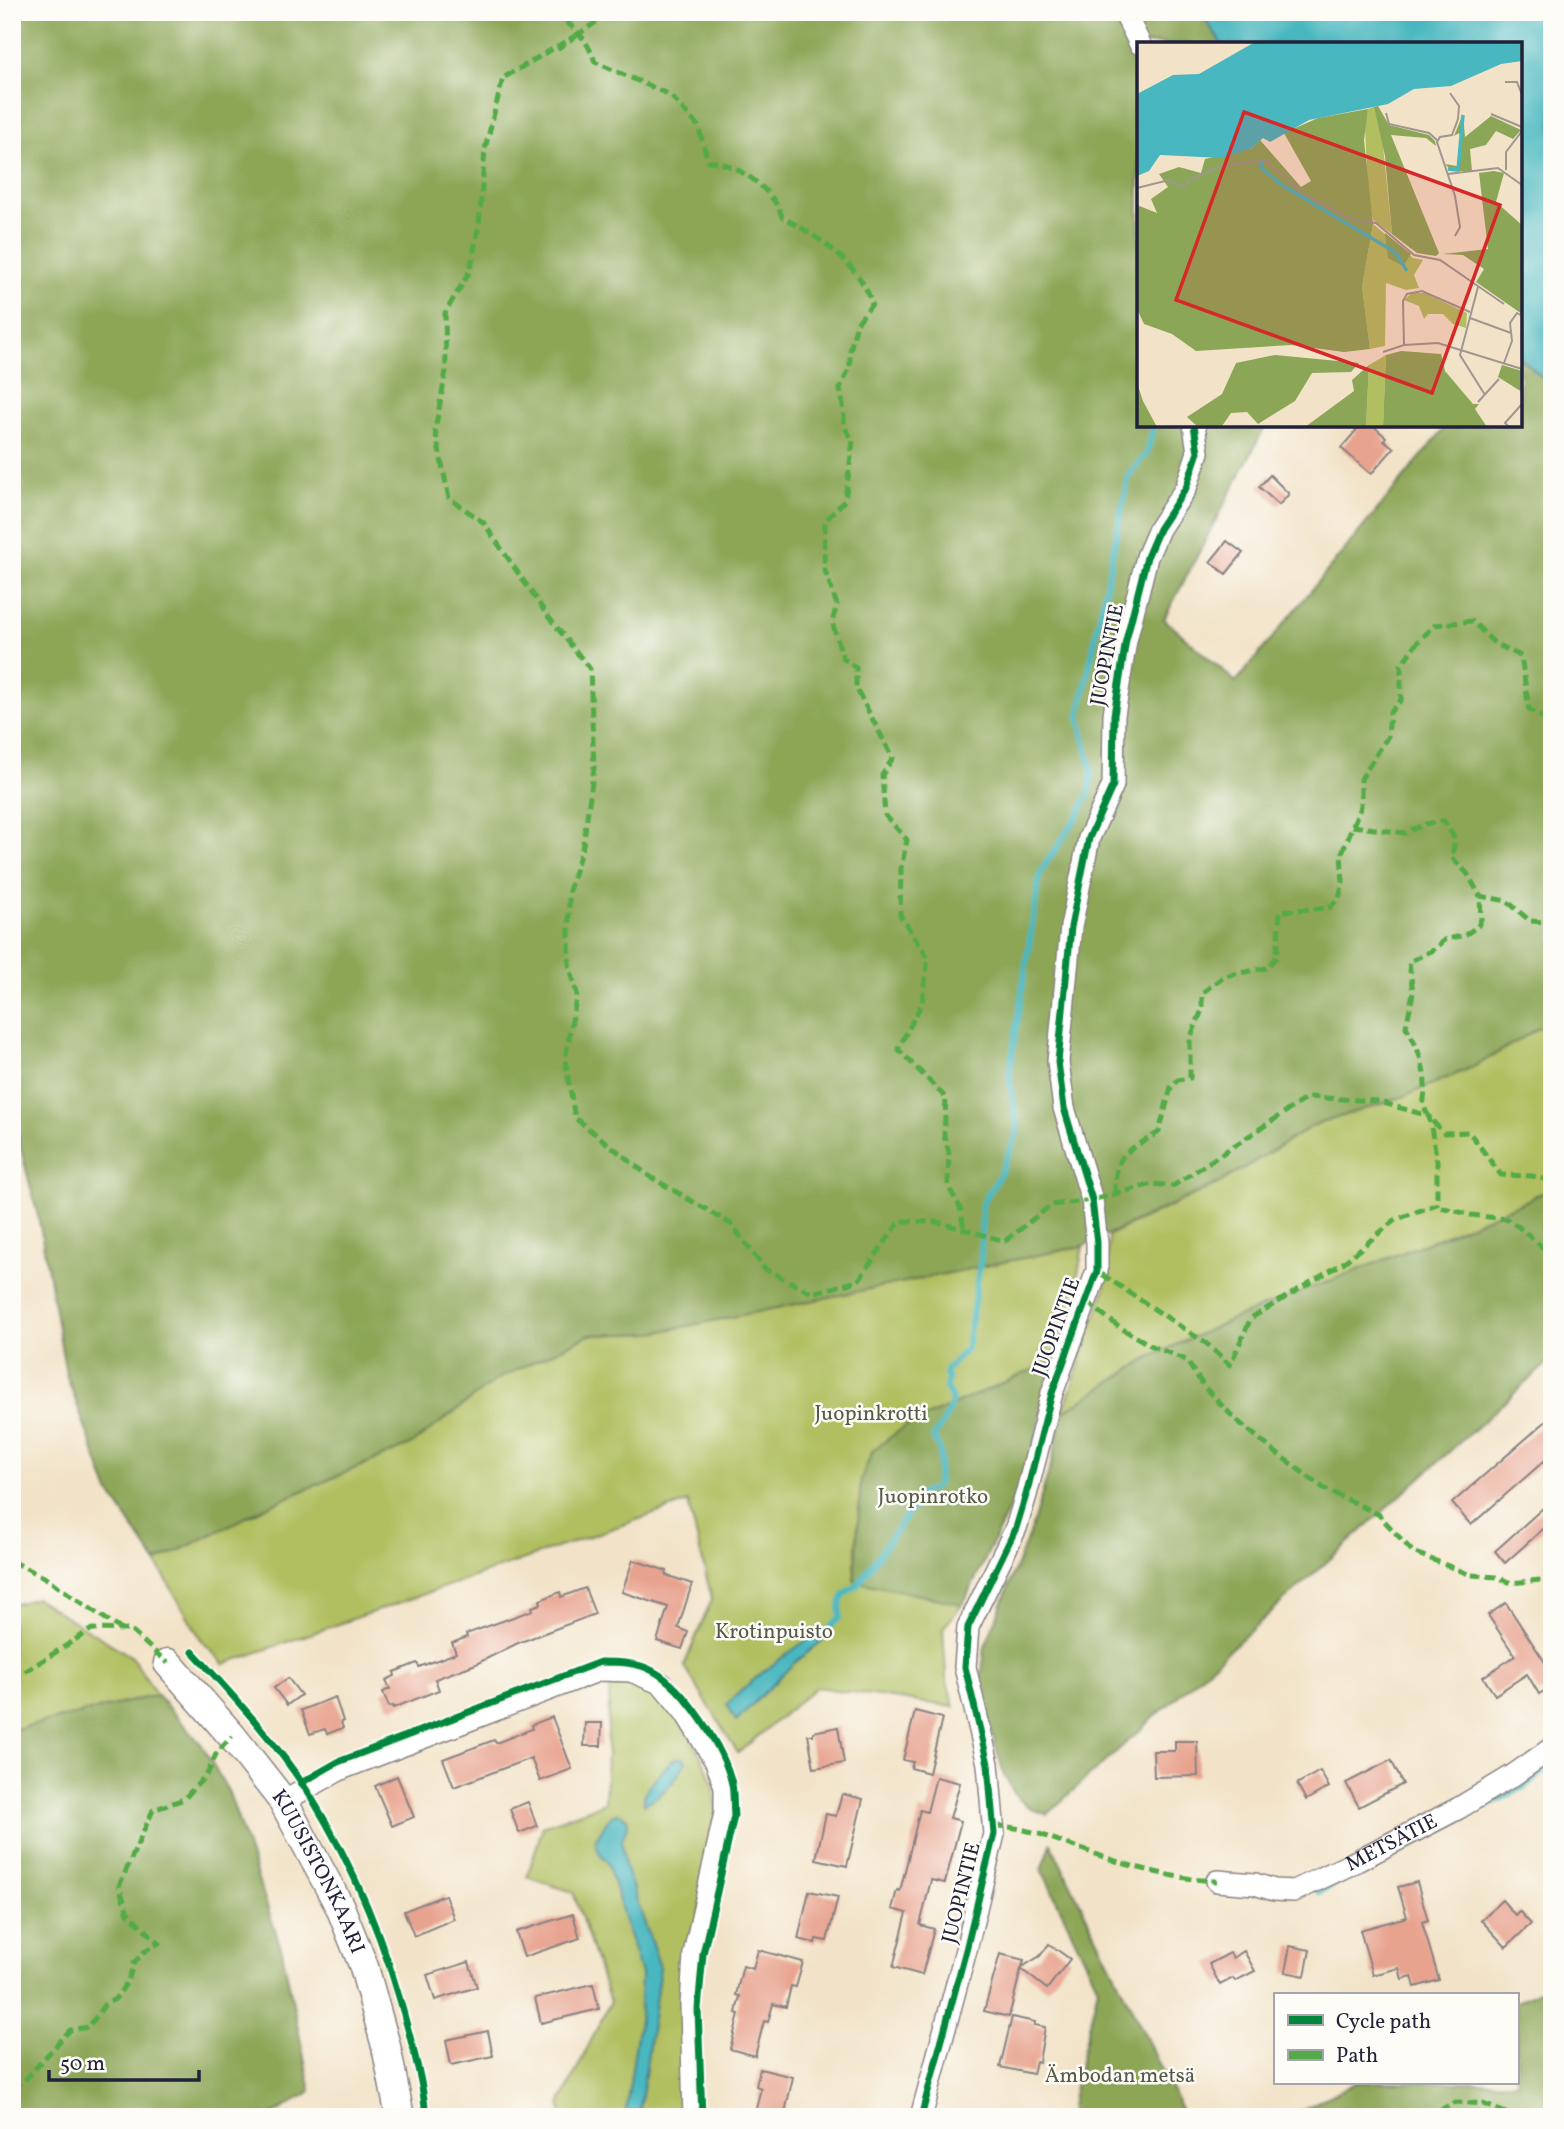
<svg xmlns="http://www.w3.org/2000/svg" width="1564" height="2129" viewBox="0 0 1564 2129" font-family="Vollkorn,serif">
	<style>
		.green { fill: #b1bf61; stroke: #6a704e; stroke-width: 2 }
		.forest { fill: #8ca657; stroke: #576449; stroke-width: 2 }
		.water { fill: #48b7bf; stroke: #356c7d; stroke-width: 2 }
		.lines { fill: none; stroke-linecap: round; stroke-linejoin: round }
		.stream { stroke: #48b7bf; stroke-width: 6 }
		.building { fill: #e8a38f }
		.minor-casing { stroke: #8a8282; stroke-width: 24 }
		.tertiary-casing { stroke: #8a8282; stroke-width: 31 }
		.minor { stroke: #fff; stroke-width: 21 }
		.tertiary { stroke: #fff; stroke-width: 28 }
		.quiet { stroke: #53aa46; stroke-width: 5; stroke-dasharray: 10 5; stroke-linecap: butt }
		.cycleway-casing { stroke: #fdfcf7; stroke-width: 11 }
		.cycleway { stroke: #00873e; stroke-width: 7 }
		.labels { text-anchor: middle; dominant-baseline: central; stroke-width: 5; stroke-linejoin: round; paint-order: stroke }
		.street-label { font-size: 21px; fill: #22223b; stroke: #fdfcf7 }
		.park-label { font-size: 21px; fill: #545948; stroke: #fdfcf7 }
		.inset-river { fill: none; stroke: #48b7bf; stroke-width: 3.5 }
		.inset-road { fill: none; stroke: #9f9690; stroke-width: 2 }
		.view { fill: #d62828; fill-opacity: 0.15; stroke: #d62828; stroke-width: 3.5 }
		.inset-edge { fill: none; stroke: #22223b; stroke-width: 3.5 }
	</style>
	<rect width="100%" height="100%" fill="#fdfcf7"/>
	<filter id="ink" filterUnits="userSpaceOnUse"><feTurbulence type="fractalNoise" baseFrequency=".0143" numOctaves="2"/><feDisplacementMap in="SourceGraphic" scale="14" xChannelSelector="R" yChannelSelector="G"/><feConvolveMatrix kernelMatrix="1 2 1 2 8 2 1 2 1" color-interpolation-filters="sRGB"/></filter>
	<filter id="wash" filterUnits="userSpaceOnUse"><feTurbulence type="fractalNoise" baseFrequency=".00686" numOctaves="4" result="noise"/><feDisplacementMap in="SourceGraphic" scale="28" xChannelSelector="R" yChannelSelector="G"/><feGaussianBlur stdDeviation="1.57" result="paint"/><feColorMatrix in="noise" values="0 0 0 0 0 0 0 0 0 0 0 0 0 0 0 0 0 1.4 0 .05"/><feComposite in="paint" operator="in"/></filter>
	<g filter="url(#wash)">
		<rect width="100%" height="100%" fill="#f2e3c8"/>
		<!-- green -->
		<g class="green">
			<polygon points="1552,1020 1552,1187 1526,1201 1432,1241 1235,1318 1150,1357 1063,1412 1105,1288 1109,1235 1219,1183 1314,1125 1405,1096 1477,1065"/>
			<polygon points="1083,1246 1077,1280 1052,1361 1040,1367 1029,1468 963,1604 943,1628 946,1677 954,1707 816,1687 738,1753 684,1666 712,1599 688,1502 224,1664 202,1641 156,1562 272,1504 412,1444 497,1379 589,1335 653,1333 727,1314"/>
			<polygon points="36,1598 132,1657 157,1695 12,1730 12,1605"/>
			<path d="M610,1680c49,7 64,26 86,67 14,25 21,39 20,67l-32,184 -1,119h-121l-1,-15 49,-100 -37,-110 -46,-15 16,-51 62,-23z"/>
		</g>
		<!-- forest -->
		<g class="forest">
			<polygon points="12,12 1200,12 1222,44 1139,44 1139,425 1266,425 1164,619 1236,682 1447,425 1520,425 1520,357 1552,386 1552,1020 1477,1065 1405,1096 1314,1125 1219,1183 1083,1246 653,1333 589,1335 497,1379 412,1444 272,1504 156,1562 108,1490 66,1374 39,1220 12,1114"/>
			<polygon points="1552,1187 1552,1359 1047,1814 1032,1809 1017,1798 1004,1775 989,1722 981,1681 985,1647 1031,1529 1051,1465 1063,1412 1150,1357 1235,1318 1432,1241 1526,1201"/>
			<polygon points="1052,1361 1029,1468 963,1604 854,1581 861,1479 873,1450 906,1426"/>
			<polygon points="157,1695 202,1745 229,1793 282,1951 311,2091 269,2117 12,2117 12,1730"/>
			<polygon points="1051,1844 1185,2117 1068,2117 1098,1987 1042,1870"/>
			<polygon points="1552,1984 1552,2117 1287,2117 1357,2082 1517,2082 1517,2002"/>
		</g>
		<!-- water -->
		<g class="water">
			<polygon points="1200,12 1552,12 1552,386 1520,357 1520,44 1222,44"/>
			<path d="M823,1630l4,7 -35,28 -56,56 -9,-17c30,-29 60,-52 96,-74z"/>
			<path d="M684,1758l2,3c-9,19 -23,34 -42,43 -3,-17 20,-34 31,-46z"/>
			<polygon points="618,1813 627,1818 628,1825 622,1840 625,1866 660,1967 639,2117 625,2117 640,2014 641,1974 607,1861 600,1854 595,1840 610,1817"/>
		</g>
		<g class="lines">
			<!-- stream -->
			<g class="stream">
				<path d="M831,1626l9,-9c-1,-16 1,-24 17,-31l46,-66 16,-19 2,-8 12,-4 4,-4c1,-20 9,-31 -4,-47l15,-24 4,-14 -6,-13 2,-8 -3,-5 2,-5 20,-21 14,-91 1,-53 18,-30 18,-43 -9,-55 31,-203 40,-61 9,-19 3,-22 -13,-54 50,-243 18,-21 7,-28"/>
				<polyline points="1486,1806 1524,1787 1552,1765"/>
				<polyline points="1394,1853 1458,1821"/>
				<polyline points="1318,1892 1342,1880"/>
			</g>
		</g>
		<g id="blocks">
			<!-- building -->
			<g class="building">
				<polygon points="1361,425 1372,425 1386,437 1384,440 1394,448 1371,474 1341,448"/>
				<polygon points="1270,475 1289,494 1279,505 1259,487"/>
				<polygon points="1227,541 1243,553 1226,574 1210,562"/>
				<polygon points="1552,1416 1552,1454 1471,1525 1452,1503"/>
				<polygon points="1552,1500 1552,1521 1505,1563 1495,1551"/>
				<polygon points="633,1560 667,1571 666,1575 692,1584 678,1628 688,1632 682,1649 657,1641 668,1607 622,1592"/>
				<polygon points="585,1588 595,1614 518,1643 476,1664 435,1679 439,1690 393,1708 393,1706 389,1707 383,1692 390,1689 386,1680 395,1676 394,1672 417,1663 419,1667 456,1653 452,1643 467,1637 466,1634 533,1610 532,1607 541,1604 540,1600 560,1592 561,1597"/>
				<polygon points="1506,1603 1552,1673 1552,1686 1539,1694 1527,1674 1495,1695 1483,1677 1515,1656 1488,1615"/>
				<polygon points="288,1678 301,1695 287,1705 274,1688"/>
				<polygon points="335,1697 343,1721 341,1722 343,1728 327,1734 325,1729 310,1734 301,1710"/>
				<polygon points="915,1711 942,1718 929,1773 911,1768 913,1762 903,1760"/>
				<polygon points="552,1717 572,1769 540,1781 531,1758 454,1787 443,1759 494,1740 496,1743 532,1729 531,1725"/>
				<polygon points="585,1723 602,1723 601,1746 584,1746"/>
				<polygon points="838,1727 844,1763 814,1768 808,1735 813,1735 813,1732"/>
				<polygon points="1175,1741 1197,1741 1198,1776 1154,1777 1153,1751 1175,1751"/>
				<polygon points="1391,1760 1403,1784 1359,1807 1346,1783"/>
				<polygon points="1320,1771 1329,1787 1306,1800 1297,1784"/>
				<polygon points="397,1776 414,1817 392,1826 375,1786"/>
				<polygon points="936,1777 960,1783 950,1818 961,1821 945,1883 931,1880 920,1925 934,1929 922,1975 893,1967 907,1913 892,1909 897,1890 900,1891 920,1810 927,1812"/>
				<polygon points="842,1794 863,1799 847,1866 816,1859 826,1814 836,1816"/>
				<polygon points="528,1802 537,1826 519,1833 510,1809"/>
				<polygon points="1417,1882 1428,1920 1422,1922 1439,1980 1415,1987 1412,1976 1402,1979 1399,1968 1373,1975 1360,1930 1407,1917 1398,1887"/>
				<polygon points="809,1891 838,1897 827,1941 816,1939 815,1943 798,1939"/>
				<polygon points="445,1895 454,1919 414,1936 404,1911"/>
				<polygon points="1502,1900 1515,1915 1519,1911 1531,1924 1506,1947 1481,1920"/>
				<polygon points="573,1914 580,1938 524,1957 516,1932"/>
				<polygon points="1049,1944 1070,1959 1047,1989 1021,1969 1009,2017 984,2011 1000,1954 1024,1960 1022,1967 1040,1956"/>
				<polygon points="1290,1946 1310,1950 1305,1976 1285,1972"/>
				<polygon points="758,1950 803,1962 796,1987 791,1986 786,2007 773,2004 768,2022 764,2021 755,2056 730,2049 739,2014 736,2013 740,1996 736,1995 743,1966 753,1969"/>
				<polygon points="1244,1951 1255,1971 1235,1981 1233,1978 1220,1985 1209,1964 1230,1953 1233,1958"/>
				<polygon points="469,1962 477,1987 435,2000 427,1975"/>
				<polygon points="593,1984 599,2009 541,2023 535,1998"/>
				<polygon points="1012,2017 1035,2022 1034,2025 1045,2027 1039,2062 1036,2061 1033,2074 1000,2067"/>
				<polygon points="488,2031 493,2056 451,2065 446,2040"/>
				<polygon points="760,2069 793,2077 784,2117 754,2117 761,2088 756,2086"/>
			</g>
		</g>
	</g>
	<g filter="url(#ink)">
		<use href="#blocks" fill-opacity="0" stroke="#8a8282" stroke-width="2"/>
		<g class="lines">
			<defs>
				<g id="minor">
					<polyline points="1124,12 1140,44"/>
					<polyline points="283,1801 341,1769 600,1670 631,1671 662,1684 685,1712 716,1762 725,1786 725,1813 694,1954 691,2006 694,2117"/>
					<path id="s1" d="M1217,1881l38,3 19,6 20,1 55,-26 110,-57 53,-32 40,-28"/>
					<polyline points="921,2117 966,1950 994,1834 988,1764 965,1667 968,1627 1016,1528 1026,1495 1052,1393 1097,1271 1097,1243 1092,1200 1064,1108 1058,1062 1071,927 1089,838 1113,785 1114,715 1126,640 1147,557 1159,529 1186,488 1198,452 1194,425"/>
				</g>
				<g id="tertiary">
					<path id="s2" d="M168,1663l64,73 51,65 57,106 24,60 22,79 14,71"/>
				</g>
			</defs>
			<!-- minor casing -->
			<use href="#minor" class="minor-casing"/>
			<!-- tertiary casing -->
			<use href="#tertiary" class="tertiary-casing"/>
			<!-- minor -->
			<use href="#minor" class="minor"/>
			<!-- tertiary -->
			<use href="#tertiary" class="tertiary"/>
			<!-- quiet -->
			<g class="quiet">
				<path d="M554,12c21,17 32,24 41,50l75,33 28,31 10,35c27,1 67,29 74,56 35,19 78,46 90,87l-15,19 -7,28v16l-10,21 4,24v14l9,15 -8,59 -20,21 -1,47 13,37 -5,17 11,36 13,10v20l37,70 -11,17 3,40 22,25 -6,28 -1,47 28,43 -6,45 -24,46 48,49 -2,38 5,16 -1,34 12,21 4,22"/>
				<polyline points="576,36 610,12"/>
				<polyline points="557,49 580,33 503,78 485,149 479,225 470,271 445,313 446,371 435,430 449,498 483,522 547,615 590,669 594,768 583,845 569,891 569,964 577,994 565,1059 575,1118 649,1176 731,1224 765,1269 812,1293 858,1281 900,1221 938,1222 1005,1241 1051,1205 1092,1200 1152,1184 1173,1186 1308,1097 1376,1101 1429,1116 1437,1161 1437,1204 1395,1220 1343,1263 1251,1318 1230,1365 1207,1344 1097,1271"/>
				<polyline points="1352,826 1405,833 1425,824 1444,821 1455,839 1452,858 1467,873 1480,896"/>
				<path d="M1552,930l-6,-8 -16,-1 -23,-20 -27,-5 1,23 -3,7 -13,9 -21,5 -11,10 -24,12 4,31 -7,34c11,16 20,43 19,63 0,5 -2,11 -1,16 3,11 12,19 20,27l25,-1 32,43 31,1 20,5"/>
				<path d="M1115,1194c0,-44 9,-39 44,-62l12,-45 7,-7 12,-2v-39l12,-29v-17l22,-17 43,-8 10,-12 3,-45 49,-3 10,-10 4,-16 -2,-27 20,-49v-27l27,-43 2,-24 11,-12v-35l15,-21 19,-19 37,-4 22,22 27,13 8,53 23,14"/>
				<polyline points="1441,1207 1471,1215 1506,1219 1519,1227 1542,1247 1552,1234"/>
				<polyline points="1087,1302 1119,1327 1150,1345 1186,1360 1205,1388 1235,1419 1275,1452 1325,1489 1378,1514 1413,1552 1471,1575 1497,1577 1511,1583 1550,1579"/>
				<polyline points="12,1561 44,1577 122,1630"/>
				<polyline points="12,1680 92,1629 130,1630 168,1663"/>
				<path d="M994,1826c31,0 58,13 87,23 44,16 89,30 136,32"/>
				<polyline points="12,2088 24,2081 70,2030 89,2027 104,2005 115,1999 128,1981 134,1963 146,1950 159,1943 128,1913 119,1886 153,1810 184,1799 208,1773 216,1754 232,1736"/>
				<polyline points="1426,2117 1456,2102 1483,2104 1516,2117"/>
			</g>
			<defs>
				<g id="cycleway">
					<path d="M193,1652c41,45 85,92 118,145 45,73 77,153 98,236 7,27 15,55 17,84"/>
					<path d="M301,1783l37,-21 262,-100c17,0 37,0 53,9 32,17 71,77 79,113 2,10 1,22 2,32l-31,138 -5,55 4,108"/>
					<polyline points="921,2117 966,1950 994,1834 988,1764 965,1667 968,1627 1016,1528 1026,1495 1052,1393 1097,1271 1097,1243 1092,1200 1064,1108 1058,1062 1071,927 1089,838 1113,785 1114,715 1126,640 1147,557 1159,529 1186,488 1198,452 1194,425"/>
				</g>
			</defs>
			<!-- cycleway casing -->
			<use href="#cycleway" class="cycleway-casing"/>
			<!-- cycleway -->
			<use href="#cycleway" class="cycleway"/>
		</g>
	</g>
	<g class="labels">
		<!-- street labels -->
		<g class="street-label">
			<text transform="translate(1108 655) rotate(-79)">JUOPINTIE</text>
			<text transform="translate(1057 1327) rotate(-70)">JUOPINTIE</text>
			<text stroke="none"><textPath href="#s1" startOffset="187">METSÄTIE</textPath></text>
			<text stroke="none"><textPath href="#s2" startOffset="259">KUUSISTONKAARI</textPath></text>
			<text transform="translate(962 1893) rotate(-76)">JUOPINTIE</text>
		</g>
		<!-- park labels -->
		<g class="park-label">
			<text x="871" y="1414">Juopinkrotti</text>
			<text x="933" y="1497">Juopinrotko</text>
			<text x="774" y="1632">Krotinpuisto</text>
			<text x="1120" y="2076">Ämbodan metsä</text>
		</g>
	</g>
	<!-- overview -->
	<g transform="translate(1137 42)">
		<rect width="385" height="385" fill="#f2e3c8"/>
		<path d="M237,65l8,29 10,98 -19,-14 -5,-29 -3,-64 3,-18zM236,182l40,34 10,2 -9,15 5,13 -13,2 -20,-7 -1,63 -15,3 -8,-62zM275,251h13l42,20 -1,15 -13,-4 -10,-10h-15l-4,5 -5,-13 -15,-6zM249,313l-3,72h-17l3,-62z" fill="#b1bf61"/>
		<path d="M241,64l11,19 40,10 6,6 1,5 -10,-8 -35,-3 48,118 -3,3 -19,-3 -25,-19 -7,-78 -11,-49zM231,67l-4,31 9,84 -11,63 8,62 -26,3 -53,-7 -95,6 -24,-17 -28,-10 -7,-15v-104l20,8 -6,-14 17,-12 -9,-13 20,-7 22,6 4,-14 47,-11 8,-8 41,47 10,-6 -27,-48 34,-15zM326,72l2,23 26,-21 30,14 -8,9 -17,-8 -10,14 -16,4 2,22h-20l-7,-7 12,2 5,-24 -3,-9 -5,3zM357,129l10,2 -8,29 26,23v89l-46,-32 8,-13 -21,-14 -20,-1 45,-5 -9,-76zM248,191l26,21 -8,12 -15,-8zM264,309l40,3 4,17 28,33h6l-4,5 12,18h-104l3,-72zM138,313l84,8 -8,9 -39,1 -17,28 -37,23 -11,-12 -16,1 -9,13 -10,1h-14l-11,-10 35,-23 14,-31zM232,323l-3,62h-61l49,-36 -2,-11zM365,323l20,6v21l-24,-15zM0,341l6,18 14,26h-20z" fill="#8ca657"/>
		<path d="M118,0h267v19l-21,3 -50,22 -37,3 -26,15 -79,16 -39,22 -7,-4 -11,10 -30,10 -62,-3 -11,16 -12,5v-82l36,-19 26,-1z" fill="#48b7bf"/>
		<path class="inset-river" d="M0,82l275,-82M126,119l-3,6 22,18 113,67 12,19M311,127l10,1 5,-55"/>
		<path class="inset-road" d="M368,40h12l5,13M313,51l9,13 -1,13 -6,16 -12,2 -3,5 18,54 5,31 -5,9M249,71l3,11 40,9 8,7M354,72l31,13M369,128v-18l16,-21M311,132l50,-6 24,17M0,146l32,-8 16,7 5,-8 32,-13 43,-6 37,32 48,27 26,4 38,32 26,5 64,44M341,245l-18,68 25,40M333,276l41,15M267,303l-1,-44 4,-7 15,-3 48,21M246,310l21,-7 34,-2 84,26M367,321l8,-22 -2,-18 7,-10 5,3M341,360l21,-23M372,385l-4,-4 17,-19"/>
		<path class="view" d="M107,70l256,93 -68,188 -256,-93z"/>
		<rect width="385" height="385" class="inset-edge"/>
	</g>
	<!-- margin -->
	<rect width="1564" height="2129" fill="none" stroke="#fdfcf7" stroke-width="42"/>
	<!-- legend -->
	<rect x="1274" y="1993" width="245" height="91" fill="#fdfcf7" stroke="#a5a5ac" stroke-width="2"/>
	<rect x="1288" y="2015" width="35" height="10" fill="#00873e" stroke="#a5a5ac" stroke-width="2"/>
	<text x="1336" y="2028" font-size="21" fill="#22223b">Cycle path</text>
	<rect x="1288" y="2050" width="35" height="10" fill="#53aa46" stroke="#a5a5ac" stroke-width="2"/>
	<text x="1336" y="2062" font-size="21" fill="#22223b">Path</text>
	<!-- scale -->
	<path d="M49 2070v10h150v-10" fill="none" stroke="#22223b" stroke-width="3.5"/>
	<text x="60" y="2070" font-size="21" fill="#22223b" stroke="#fdfcf7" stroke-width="5" paint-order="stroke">50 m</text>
</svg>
